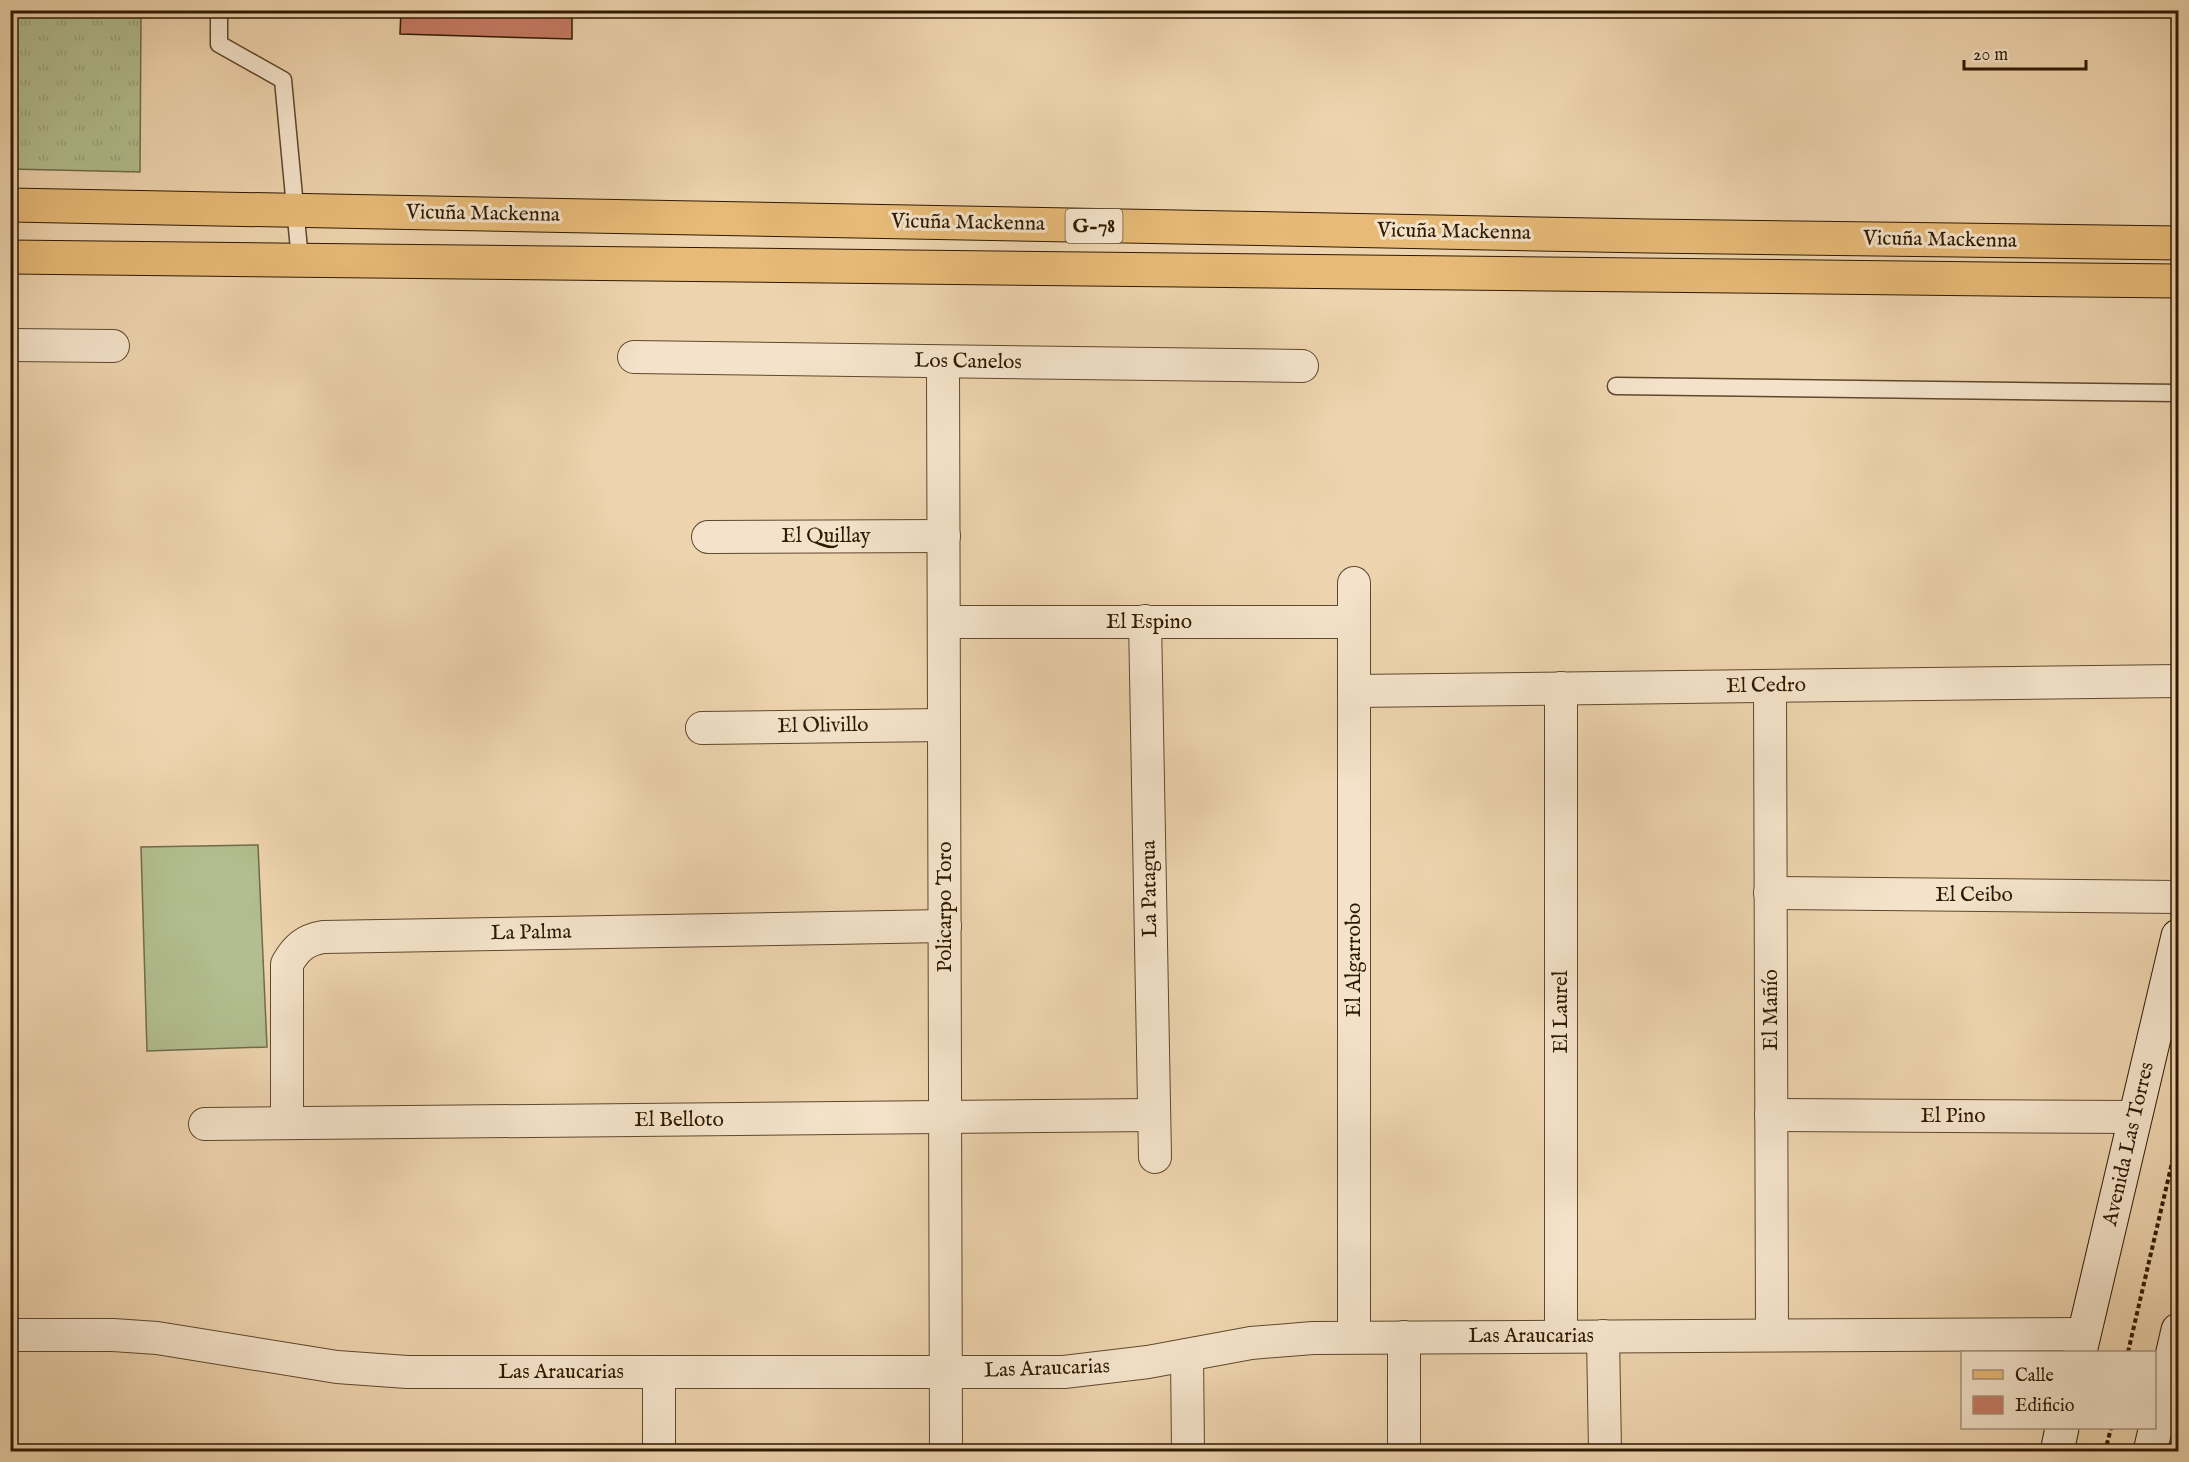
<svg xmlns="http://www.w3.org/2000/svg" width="2189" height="1462" viewBox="0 0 2189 1462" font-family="'IM FELL English',serif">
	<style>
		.grass { fill: url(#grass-tufts); stroke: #706c48; stroke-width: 1.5 }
		.pitch { fill: #b2be8f; stroke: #706c48; stroke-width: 1.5 }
		.building { fill: #c77b65; stroke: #2f1a00; stroke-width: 1.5 }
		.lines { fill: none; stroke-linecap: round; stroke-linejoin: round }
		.lane-casing { stroke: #5f482c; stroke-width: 19 }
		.street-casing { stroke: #5f482c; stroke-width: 34 }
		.secondary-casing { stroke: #2f1a00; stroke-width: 35 }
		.primary-casing { stroke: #2f1a00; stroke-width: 35 }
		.path { stroke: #2f1a00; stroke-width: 4; stroke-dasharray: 4.5 3; stroke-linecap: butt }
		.lane { stroke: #f4e3ca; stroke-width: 16 }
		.street { stroke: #f4e3ca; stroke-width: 32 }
		.secondary { stroke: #f4e3ca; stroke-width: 33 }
		.primary { stroke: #e7ba77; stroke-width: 33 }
		.labels { text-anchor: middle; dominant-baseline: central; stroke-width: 6; stroke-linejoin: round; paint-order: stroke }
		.shield { fill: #f4e3ca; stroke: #6a563d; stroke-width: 1.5 }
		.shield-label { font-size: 20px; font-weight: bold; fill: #2f1a00 }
		.street-label { font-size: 21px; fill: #2f1a00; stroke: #f4e3ca }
	</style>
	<defs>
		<pattern id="grass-tufts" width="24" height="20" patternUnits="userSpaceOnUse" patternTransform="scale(1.5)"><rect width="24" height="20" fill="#b2be8f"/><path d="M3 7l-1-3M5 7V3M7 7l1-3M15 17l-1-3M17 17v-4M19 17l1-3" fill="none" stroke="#99a37a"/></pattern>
	</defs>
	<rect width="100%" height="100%" fill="#eed4ae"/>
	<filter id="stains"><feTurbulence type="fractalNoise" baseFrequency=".00333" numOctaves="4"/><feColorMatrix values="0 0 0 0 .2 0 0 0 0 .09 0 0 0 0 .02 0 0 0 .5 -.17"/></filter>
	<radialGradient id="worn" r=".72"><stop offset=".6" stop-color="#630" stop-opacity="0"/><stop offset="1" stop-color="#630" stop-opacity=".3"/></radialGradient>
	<!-- grass -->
	<polygon class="grass" points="11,10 141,11 140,172 11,169"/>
	<!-- pitch -->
	<polygon class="pitch" points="258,845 267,1047 147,1051 141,847"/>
	<!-- building -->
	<polygon class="building" points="401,10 572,10 572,39 400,34"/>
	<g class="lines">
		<defs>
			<g id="lane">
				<polyline points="219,10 219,44 283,80 300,260"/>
				<polyline points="1616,386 2178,393"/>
			</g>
			<g id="street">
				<polyline points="10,345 113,346"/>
				<polyline points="634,357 1302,366"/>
				<polyline points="943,362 946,1452"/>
				<polyline points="708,537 944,536"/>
				<polyline points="1145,621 1155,1157"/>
				<polyline points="944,622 1354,622"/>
				<polyline points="1770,686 1772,1335"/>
				<polyline points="1354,691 2178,681"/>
				<polyline points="702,728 944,725"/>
				<polyline points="1770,893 2178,897"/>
				<polyline points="1771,1115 2135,1117"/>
				<path d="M287,1123v-159c9,-16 18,-24 36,-27l622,-11"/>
				<polyline points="205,1124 1154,1115"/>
				<polyline points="10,1335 113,1335 157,1338 337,1367 407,1372 1064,1372 1148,1362 1251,1343 1313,1338 2084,1334"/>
				<polyline points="1561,1336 1561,688"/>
				<polyline points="1603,1336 1605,1452"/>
				<polyline points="1354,1337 1354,583"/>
				<polyline points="1187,1355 1188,1452"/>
				<polyline points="659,1372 659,1452"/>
				<polyline points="1404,1452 1404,1337"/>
			</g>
			<g id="secondary">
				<polyline points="2080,1352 2178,936"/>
				<polyline points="2057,1452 2062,1428"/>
				<polyline points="2150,1452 2178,1330"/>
			</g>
			<g id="primary">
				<polyline points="10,205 1649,236 2178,243"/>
				<polyline points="10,257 2178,281"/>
			</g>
		</defs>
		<!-- lane casing -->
		<use href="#lane" class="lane-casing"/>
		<!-- street casing -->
		<use href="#street" class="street-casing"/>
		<!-- secondary casing -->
		<use href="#secondary" class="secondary-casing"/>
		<!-- primary casing -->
		<use href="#primary" class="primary-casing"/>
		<!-- path -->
		<g class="path">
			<polyline points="2128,1352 2178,1137"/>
			<polyline points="2105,1452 2111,1428"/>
		</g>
		<!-- lane -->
		<use href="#lane" class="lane"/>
		<!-- street -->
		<use href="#street" class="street"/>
		<!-- secondary -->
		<use href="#secondary" class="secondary"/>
		<!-- primary -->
		<use href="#primary" class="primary"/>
	</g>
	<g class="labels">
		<!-- shield labels -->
		<rect class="shield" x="1065.5" y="209" width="57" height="34" rx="4.5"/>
		<g class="shield-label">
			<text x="1094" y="226">G-78</text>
		</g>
		<!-- street labels -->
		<g class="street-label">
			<text transform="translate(483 214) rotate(1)">Vicuña Mackenna</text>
			<text transform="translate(968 223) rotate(1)">Vicuña Mackenna</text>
			<text transform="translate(1454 232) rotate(1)">Vicuña Mackenna</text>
			<text transform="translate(1940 240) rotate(1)">Vicuña Mackenna</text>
			<text transform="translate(968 362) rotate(1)">Los Canelos</text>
			<text x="826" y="536">El Quillay</text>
			<text x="1149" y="622">El Espino</text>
			<text transform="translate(1766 686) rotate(-1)">El Cedro</text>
			<text transform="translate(823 726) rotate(-1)">El Olivillo</text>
			<text transform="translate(1150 889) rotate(-91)">La Patagua</text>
			<text x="1974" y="895">El Ceibo</text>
			<text transform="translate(945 907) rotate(-90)">Policarpo Toro</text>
			<text transform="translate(531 933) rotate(-1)">La Palma</text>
			<text transform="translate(1354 960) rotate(-90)">El Algarrobo</text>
			<text transform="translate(1771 1010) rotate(-90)">El Mañío</text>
			<text transform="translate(1561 1012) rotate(-90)">El Laurel</text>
			<text x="1953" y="1116">El Pino</text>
			<text x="679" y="1120">El Belloto</text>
			<text transform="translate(2129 1144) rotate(-77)">Avenida Las Torres</text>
			<text x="1531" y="1336">Las Araucarias</text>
			<text transform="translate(1047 1369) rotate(-2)">Las Araucarias</text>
			<text x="561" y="1372">Las Araucarias</text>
		</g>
	</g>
	<!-- margin -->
	<rect width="2189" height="1462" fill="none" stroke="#eed4ae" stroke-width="36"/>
	<rect x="12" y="12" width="2165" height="1438" fill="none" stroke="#2f1a00" stroke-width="3"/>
	<rect x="18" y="18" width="2153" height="1426" fill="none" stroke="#2f1a00" stroke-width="1.5"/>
	<!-- legend -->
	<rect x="1961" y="1351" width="195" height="78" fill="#f4e3ca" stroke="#a59379" stroke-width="1.5"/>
	<rect x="1973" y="1370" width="30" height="9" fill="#e7ba77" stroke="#a59379" stroke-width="1.5"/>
	<text x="2015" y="1381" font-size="18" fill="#2f1a00">Calle</text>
	<rect x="1973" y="1396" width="30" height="18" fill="#c77b65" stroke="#a59379" stroke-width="1.5"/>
	<text x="2015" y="1411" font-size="18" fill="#2f1a00">Edificio</text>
	<!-- scale -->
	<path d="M1964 60v9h122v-9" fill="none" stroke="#2f1a00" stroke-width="3"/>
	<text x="1973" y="60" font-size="18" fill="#2f1a00" stroke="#f4e3ca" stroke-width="4.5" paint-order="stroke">20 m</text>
	<rect width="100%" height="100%" filter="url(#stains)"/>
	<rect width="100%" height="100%" fill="url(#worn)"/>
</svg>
